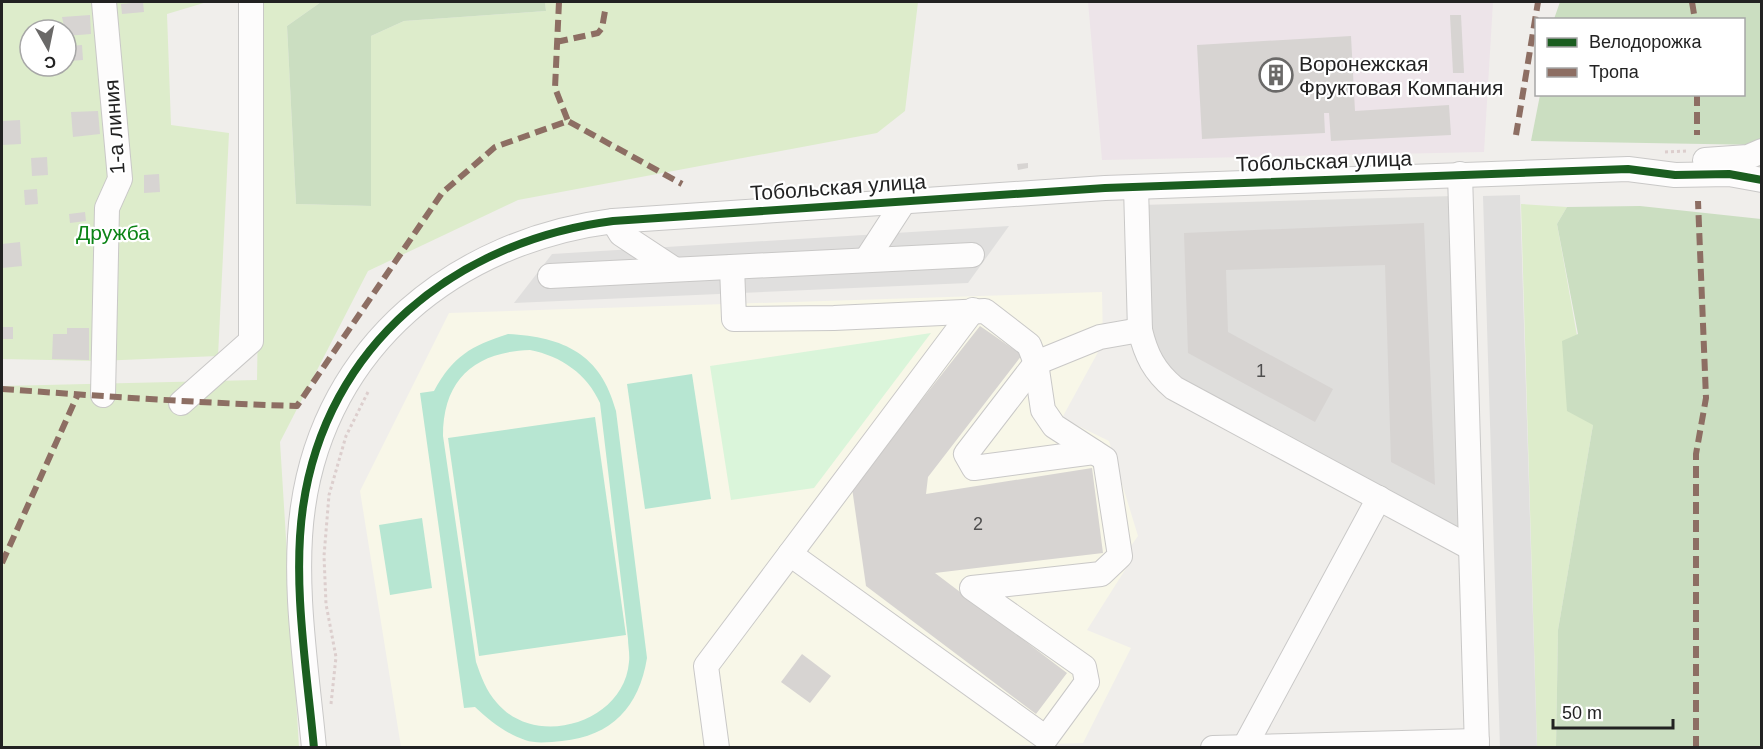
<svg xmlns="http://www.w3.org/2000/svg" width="1763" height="749" viewBox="0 0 1763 749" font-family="Arial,sans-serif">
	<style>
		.residential { fill: #dfdedc }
		.industrial { fill: #ede4e9 }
		.education { fill: #f8f7e8 }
		.grass { fill: #ddeccb; fill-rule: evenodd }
		.forest { fill: #cbdec1 }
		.park { fill: #daf5da }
		.pitch { fill: #b7e6d2; fill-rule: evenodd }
		.parking { fill: #e0dfde }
		.building { fill: #d7d4d2 }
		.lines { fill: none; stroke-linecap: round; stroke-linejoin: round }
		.minor-casing { stroke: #c9c8c7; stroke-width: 26 }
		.path { stroke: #dccecd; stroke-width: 3; stroke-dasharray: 3 3; stroke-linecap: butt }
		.minor { stroke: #fdfcfc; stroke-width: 24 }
		.quiet { stroke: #8d6e63; stroke-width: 6; stroke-dasharray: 12 6; stroke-linecap: butt }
		.cycleway-casing { stroke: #fff; stroke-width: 11 }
		.cycleway { stroke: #1b5e20; stroke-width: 8 }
		.labels { text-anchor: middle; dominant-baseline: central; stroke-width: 4.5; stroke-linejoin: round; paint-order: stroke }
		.number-label { font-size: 18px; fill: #4f4e4e }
		.poi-label { font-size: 21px; fill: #222; stroke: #fff; text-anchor: start }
		.street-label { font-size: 21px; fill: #222; stroke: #fff }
		.park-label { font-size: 21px; fill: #0c8416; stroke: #fff }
	</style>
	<rect width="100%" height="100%" fill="#f0eeeb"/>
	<!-- residential -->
	<polygon class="residential" points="1453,196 1463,535 1210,400 1164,366 1150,344 1141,205"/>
	<!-- industrial -->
	<polygon class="industrial" points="1088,2 1493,2 1484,152 1102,160"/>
	<!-- education -->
	<polygon class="education" points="1102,292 1103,343 1062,418 1109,441 1138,536 1128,550 1130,562 1087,630 1131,648 1083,743 938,748 401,747 360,491 449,313"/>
	<!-- grass -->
	<g class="grass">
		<path d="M2,2h205l-40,12 4,111 58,8 -11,223 -120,5 -96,-2zM30,30h36v36h-36z"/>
		<polygon points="263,2 321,2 287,26 296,204 371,206 371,36 404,21 546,11 545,2 918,2 905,111 877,133 518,200 368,271 280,442 299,747 2,747 2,386 257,380"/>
		<polygon points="1521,204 1567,207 1557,224 1593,425 1558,630 1556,747 1537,747"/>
	</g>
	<!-- forest -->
	<g class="forest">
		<polygon points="321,2 545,2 546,11 404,21 371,36 371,206 296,204 287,26"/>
		<polygon points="1560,2 1761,2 1762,145 1531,141 1540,95 1744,94 1744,20 1554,19"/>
		<polygon points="1640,206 1761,219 1761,747 1556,747 1558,630 1593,425 1567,411 1562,341 1578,334 1557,224 1567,207"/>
	</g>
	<!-- park -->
	<polygon class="park" points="931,333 814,488 731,500 710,366"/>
	<!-- pitch -->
	<g class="pitch">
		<path d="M508,334c56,3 93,20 108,77l31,247c-8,49 -35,78 -85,83 -12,1 -26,3 -37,-1 -20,-7 -35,-19 -50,-33l-11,1 -44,-315 14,-2c19,-35 37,-45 74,-57zM530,350c31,6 57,24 70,53l28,236c0,7 2,15 1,23 -5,61 -93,87 -132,41 -11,-12 -16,-27 -21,-41l-33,-226c0,-56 31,-84 87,-86z"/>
		<polygon points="692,374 711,499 645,509 627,384"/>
		<polygon points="595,417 626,635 479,656 448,438"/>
		<polygon points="422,518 432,588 390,595 379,525"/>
	</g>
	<!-- parking -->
	<g class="parking">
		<polygon points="1520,195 1537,747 1500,748 1483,196"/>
		<polygon points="1009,226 968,283 514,303 552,254"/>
	</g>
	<!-- building -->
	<g class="building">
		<polygon points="143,2 144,12 122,14 121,4"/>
		<polygon points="90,15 91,34 66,36 62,17"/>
		<polygon points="1450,15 1461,15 1464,73 1453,73"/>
		<polygon points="1351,36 1355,111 1449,105 1451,135 1331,141 1329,113 1324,113 1325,133 1202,139 1197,45"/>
		<polygon points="82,45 83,60 70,61 69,46"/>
		<polygon points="98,111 100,134 73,137 71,112"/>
		<polygon points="20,120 21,144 2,145 2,121"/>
		<polygon points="47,157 48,175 32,176 31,158"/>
		<polygon points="1028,163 1028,168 1018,170 1017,164"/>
		<polygon points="159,174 160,192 144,193 144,175"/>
		<polygon points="37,189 38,204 25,205 24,190"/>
		<polygon points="85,212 86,221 70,223 69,214"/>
		<polygon points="1424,223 1435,485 1391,462 1385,265 1226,270 1228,332 1333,389 1315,422 1188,353 1184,233"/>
		<polygon points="20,242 22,266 2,268 2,244"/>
		<polygon points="980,326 1022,355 928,477 926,494 1092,468 1103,553 935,573 1067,673 1036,714 866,586 852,488"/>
		<rect x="2" y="327" width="11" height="12"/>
		<polygon points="67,328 89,328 89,360 52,359 53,334 67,334"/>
		<polygon points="802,654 831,676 810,703 781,682"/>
	</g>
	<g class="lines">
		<defs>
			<g id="minor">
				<polyline points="1705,160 1748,157 1762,151"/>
				<polyline points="1460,174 1477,748"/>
				<path d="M1136,187l4,143c6,25 14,41 34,58l297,160"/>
				<polyline points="613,221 621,234 674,269"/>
				<polyline points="866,260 905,200"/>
				<polyline points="732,267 734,319 834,318 985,311 1029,345 1036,363 1043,410 1054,426 1105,459 1120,556 1101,574 972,588 1084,667 1087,682 1046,738 790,554"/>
				<polyline points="550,276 972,255"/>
				<polyline points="103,395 107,208 120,179 104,2"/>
				<polyline points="181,403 251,341 251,2"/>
				<polyline points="1094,452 974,468 966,454 1036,363 1100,337 1140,330"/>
				<polyline points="1245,746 1379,498"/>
				<path d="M314,748c-7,-76 -22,-166 -11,-241 23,-162 153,-266 310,-286l492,-33 523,-19 47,6 54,-1 33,6"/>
				<polyline points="717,748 706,666 973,310"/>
				<polyline points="1213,748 1477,741"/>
			</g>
		</defs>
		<!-- minor casing -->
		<use href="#minor" class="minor-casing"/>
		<!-- path -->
		<g class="path">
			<polyline points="1665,152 1688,151"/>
			<polyline points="331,704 336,657 326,604 324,556 329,495 346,436 369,390"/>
		</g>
		<!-- minor -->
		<use href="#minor" class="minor"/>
		<!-- quiet -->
		<g class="quiet">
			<polyline points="559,2 555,88 568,121"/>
			<polyline points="1692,2 1695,20"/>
			<polyline points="556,42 598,33 602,28 605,11"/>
			<polyline points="1697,94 1697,135"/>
			<polyline points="1516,135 1538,2"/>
			<path d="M2,389c98,7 196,14 295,17l145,-213 53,-46 73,-26 114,63"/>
			<polyline points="2,563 78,394"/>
			<polyline points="1696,748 1696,454 1706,398 1698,201"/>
		</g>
		<defs>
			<path id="cycleway" d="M314,748c-7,-76 -22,-166 -11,-241 23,-162 153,-266 310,-286l492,-33 523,-19 47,6 54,-1 33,6"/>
		</defs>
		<!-- cycleway casing -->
		<use href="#cycleway" class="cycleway-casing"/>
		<!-- cycleway -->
		<use href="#cycleway" class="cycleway"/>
	</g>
	<!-- icons -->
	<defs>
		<symbol id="building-ring" viewBox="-11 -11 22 22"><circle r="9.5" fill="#fff" stroke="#6a6968" stroke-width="1.5"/><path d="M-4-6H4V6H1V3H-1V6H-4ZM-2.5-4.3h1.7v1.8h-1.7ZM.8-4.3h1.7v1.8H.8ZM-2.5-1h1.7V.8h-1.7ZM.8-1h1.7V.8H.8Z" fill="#6a6968"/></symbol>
	</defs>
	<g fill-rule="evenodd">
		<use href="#building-ring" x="1257" y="56" width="38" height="38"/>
	</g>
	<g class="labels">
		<!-- number labels -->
		<g class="number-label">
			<text x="1261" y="371">1</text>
			<text x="978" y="524">2</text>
		</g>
		<!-- poi labels -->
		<g class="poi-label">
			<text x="1299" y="63">Воронежская<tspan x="1299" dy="24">Фруктовая Компания</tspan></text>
		</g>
		<!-- street labels -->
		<g class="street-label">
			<text transform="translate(114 127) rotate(-94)">1-а линия</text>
			<text transform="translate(1324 161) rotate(-2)">Тобольская улица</text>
			<text transform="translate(838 187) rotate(-4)">Тобольская улица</text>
		</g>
		<!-- park labels -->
		<g class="park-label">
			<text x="113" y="232">Дружба</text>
		</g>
	</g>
	<!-- border -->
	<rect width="1763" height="749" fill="none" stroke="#222222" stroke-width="6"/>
	<!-- legend -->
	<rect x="1535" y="18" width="210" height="78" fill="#ffffff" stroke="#a7a7a7" stroke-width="1.5"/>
	<rect x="1547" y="38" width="30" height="9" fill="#1b5e20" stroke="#a7a7a7" stroke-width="1.5"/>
	<text x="1589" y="48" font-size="18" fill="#222222">Велодорожка</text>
	<rect x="1547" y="68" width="30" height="9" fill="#8d6e63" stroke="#a7a7a7" stroke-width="1.5"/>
	<text x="1589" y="78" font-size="18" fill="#222222">Тропа</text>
	<!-- north arrow -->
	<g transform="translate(48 48) rotate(171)"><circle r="28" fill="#ffffff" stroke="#a7a7a7" stroke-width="1.5"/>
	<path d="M0-4.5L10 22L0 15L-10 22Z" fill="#6a6968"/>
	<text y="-9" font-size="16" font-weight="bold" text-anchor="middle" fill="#222222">С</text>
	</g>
	<!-- scale -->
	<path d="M1553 719v9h120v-9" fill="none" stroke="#222222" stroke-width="3"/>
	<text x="1562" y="719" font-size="18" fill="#222222" stroke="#ffffff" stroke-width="4.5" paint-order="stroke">50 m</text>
</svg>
